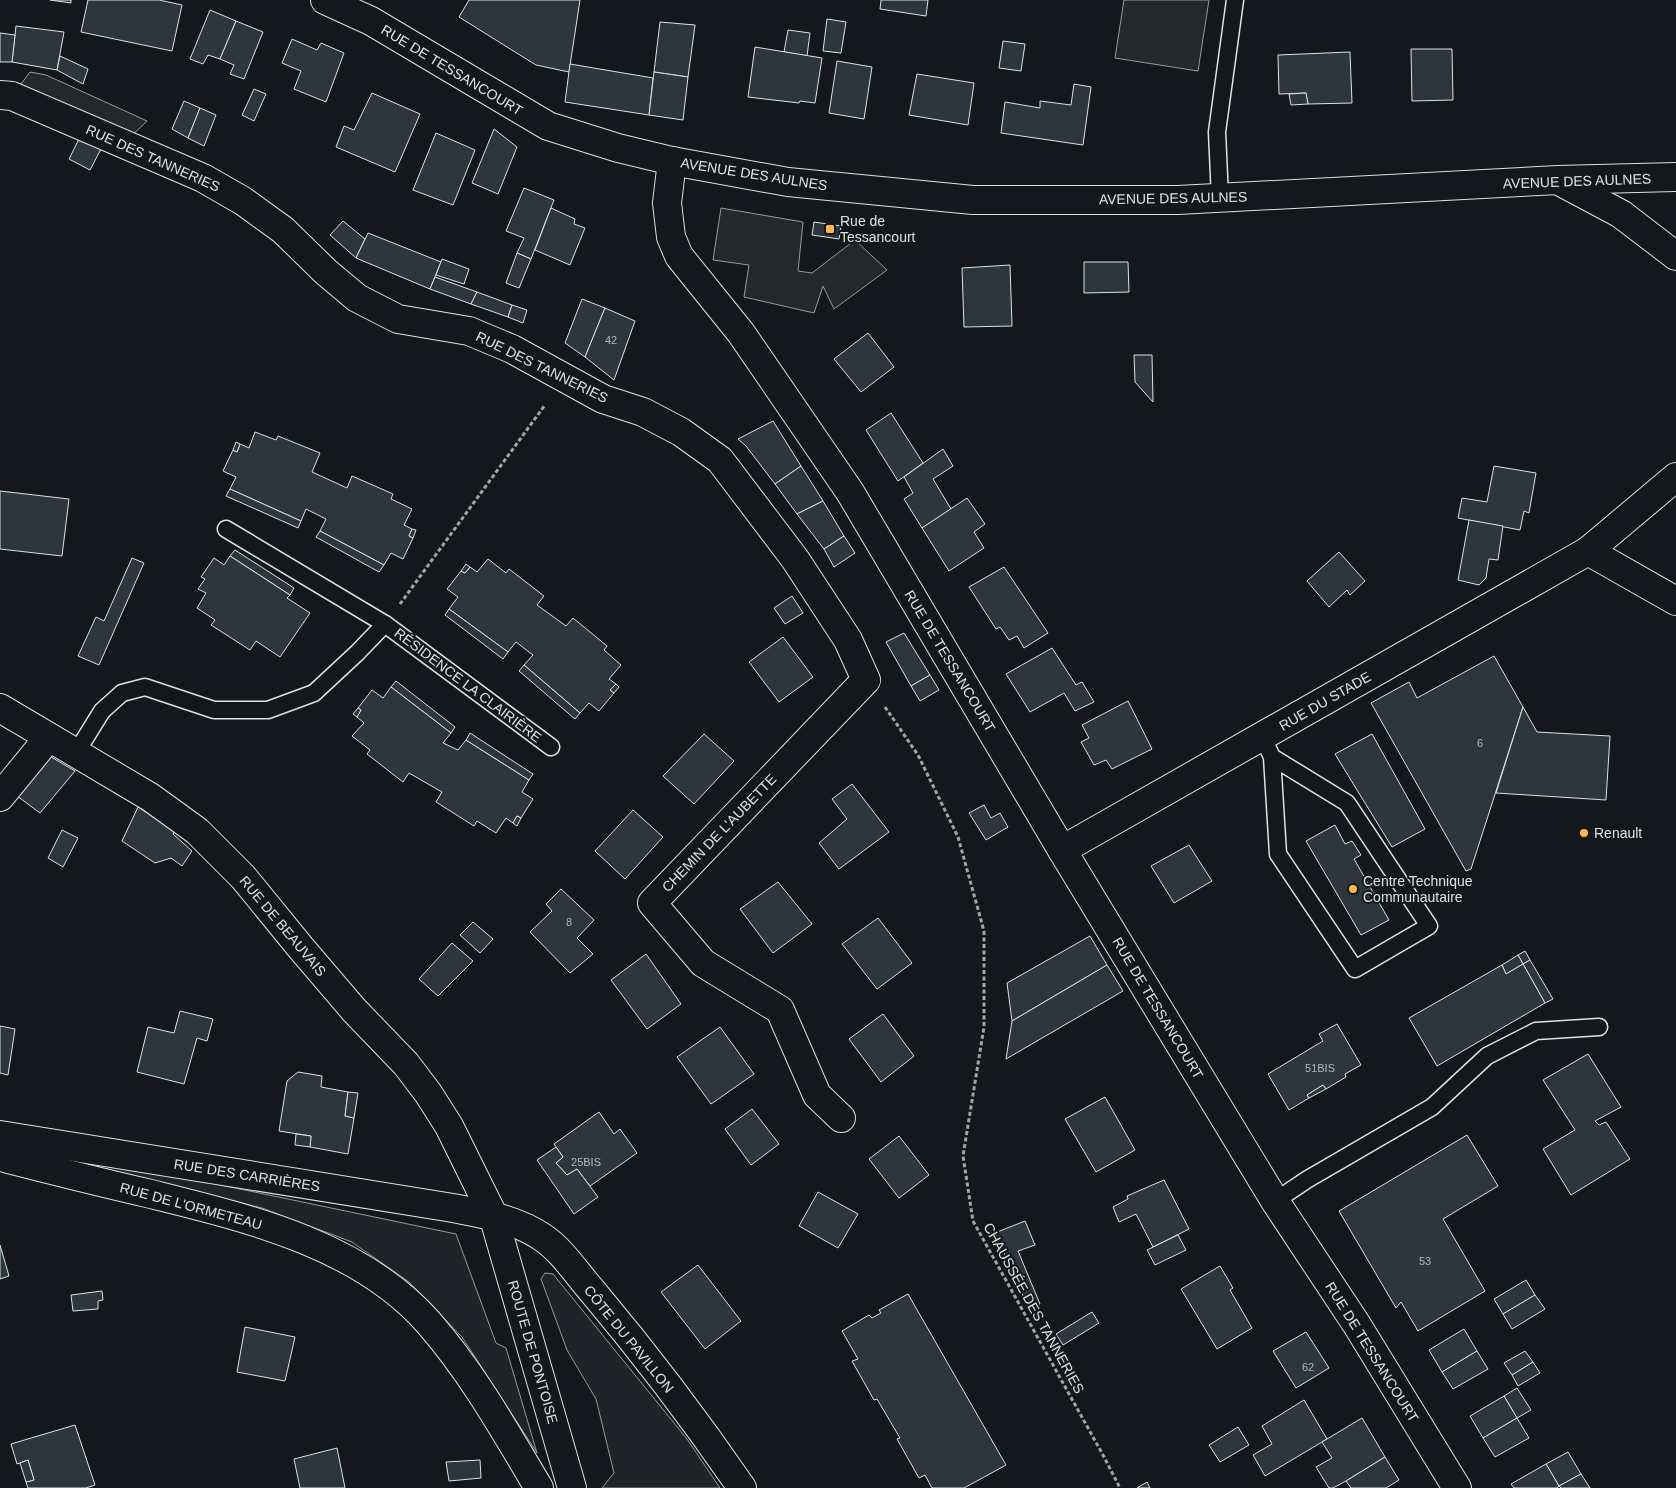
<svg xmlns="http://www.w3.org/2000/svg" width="1676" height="1488" viewBox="0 0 1676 1488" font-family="Helvetica,sans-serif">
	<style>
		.green { fill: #202428; stroke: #939e99 }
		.parking { fill: #24282b; stroke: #939e99 }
		.building { fill: #2c363c; stroke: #d8e6dc }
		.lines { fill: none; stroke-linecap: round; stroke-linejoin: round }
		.lane-casing { stroke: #d8e6dc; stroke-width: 19 }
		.street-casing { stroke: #d8e6dc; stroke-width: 30 }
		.primary-casing { stroke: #d8e6dc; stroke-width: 30 }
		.path { stroke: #9da8a2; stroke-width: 3; stroke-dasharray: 4 2.5; stroke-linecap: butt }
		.lane { stroke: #14181c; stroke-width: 16 }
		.street { stroke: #14181c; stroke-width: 28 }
		.primary { stroke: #14181c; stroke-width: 28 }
		.poi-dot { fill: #ffb74d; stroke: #14181c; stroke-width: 2 }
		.labels { text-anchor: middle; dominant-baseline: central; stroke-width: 4; stroke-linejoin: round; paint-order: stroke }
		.number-label { font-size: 11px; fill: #adbab4 }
		.street-label { font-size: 14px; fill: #d8e6dc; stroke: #14181c }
		.poi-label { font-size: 14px; fill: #d8e6dc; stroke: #14181c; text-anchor: start }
	</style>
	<rect width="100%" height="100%" fill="#14181c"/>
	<!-- green -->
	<g class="green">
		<polygon points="24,1144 456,1234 496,1343 506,1348 537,1453 462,1337 409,1282 352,1242 262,1208 22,1148"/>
		<polygon points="545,1273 553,1274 687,1439 720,1488 602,1488 614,1473 596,1399 567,1350 541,1279"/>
	</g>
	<!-- parking -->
	<g class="parking">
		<polygon points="1124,0 1209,0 1198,71 1115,58"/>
		<polygon points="30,72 46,75 147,121 123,144 12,96"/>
		<polygon points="721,208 803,222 798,271 812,273 855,240 887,270 834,309 823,286 814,313 744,297 749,265 713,260"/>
	</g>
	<!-- building -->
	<g class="building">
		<polygon points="50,0 71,0 71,3"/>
		<polygon points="88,0 159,0 182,5 172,51 81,32"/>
		<polygon points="469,0 580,0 569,72 536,65 459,17"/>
		<polygon points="881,0 928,0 926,16 880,9"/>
		<polygon points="210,10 236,21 220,59 208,55 203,64 190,59"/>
		<polygon points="827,19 846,22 841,53 823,51"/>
		<polygon points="236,21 263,32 244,79 230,74 234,65 220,59"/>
		<polygon points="660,22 695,25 688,77 654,72"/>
		<polygon points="16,26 64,32 57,70 12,62"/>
		<polygon points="788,30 810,33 807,56 784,52"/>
		<polygon points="0,33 15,35 12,62 0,62"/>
		<polygon points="292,39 317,50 321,43 344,53 326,102 294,89 301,71 282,63"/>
		<polygon points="1003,41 1025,44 1021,71 999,68"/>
		<polygon points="755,47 822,58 815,103 800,101 799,103 748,97"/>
		<polygon points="1411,49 1452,49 1453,100 1412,101"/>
		<polygon points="1350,52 1352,103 1308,104 1306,93 1279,94 1278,55"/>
		<polygon points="60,56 88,69 83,84 57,70"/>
		<polygon points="837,61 872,67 864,119 829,113"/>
		<polygon points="570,64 653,78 649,115 565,102"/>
		<polygon points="654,72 688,77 683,120 649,115"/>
		<polygon points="917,74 974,83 968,125 909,115"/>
		<polygon points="1074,84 1091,87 1083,145 1001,133 1005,102 1040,108 1040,101 1071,105"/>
		<polygon points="254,89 266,94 254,121 242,115"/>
		<polygon points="372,93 420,114 395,172 336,147 344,126 354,130"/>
		<polygon points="1306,93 1308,104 1291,105 1289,94"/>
		<polygon points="184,101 200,108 188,138 172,129"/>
		<polygon points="200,108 216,115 204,146 188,138"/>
		<polygon points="494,129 517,147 498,194 472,183"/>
		<polygon points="436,133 475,150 453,205 413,190"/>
		<polygon points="80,137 102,147 90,170 69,159"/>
		<polygon points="524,188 554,200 531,259 517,253 524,238 506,231"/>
		<polygon points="551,208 575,219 574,224 585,228 570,265 535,250"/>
		<polygon points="343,221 365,239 356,258 330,235"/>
		<polygon points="814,222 841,226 839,239 812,235"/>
		<polygon points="368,233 441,262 430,289 356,258"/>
		<polygon points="517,253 531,259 519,288 506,283"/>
		<polygon points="442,259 469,269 464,284 436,275"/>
		<polygon points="1084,262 1128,262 1129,292 1084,293"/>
		<polygon points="1010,265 1012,326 964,327 962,268"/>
		<polygon points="435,277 477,292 471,304 430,289"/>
		<polygon points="477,292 512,305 508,317 471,304"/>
		<polygon points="582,299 605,308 585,357 565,343"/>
		<polygon points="512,305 527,310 523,323 508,317"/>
		<polygon points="605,308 635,321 614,380 585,357"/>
		<polygon points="868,333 894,367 861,392 834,359"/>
		<polygon points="1134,355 1152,355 1153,402 1135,382"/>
		<polygon points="891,413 923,463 898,481 866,430"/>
		<polygon points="773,421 801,466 775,484 746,446 738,439"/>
		<polygon points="255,432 276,440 278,436 320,453 312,472 347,488 352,476 393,494 391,499 412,509 404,525 412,529 409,536 413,538 403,559 391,553 384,565 320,531 326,519 306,509 301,521 230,489 236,477 223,471 233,450 237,452 240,444 249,448"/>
		<polygon points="236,442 240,444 237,452 233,450"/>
		<polygon points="943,449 953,466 933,479 951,509 922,528 904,499 913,493 904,477"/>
		<polygon points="801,466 823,501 797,514 775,484"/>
		<polygon points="1494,466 1536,473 1529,513 1524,511 1520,530 1458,518 1462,498 1487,502"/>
		<polygon points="230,489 301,521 298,528 226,496"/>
		<polygon points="0,491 69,499 62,556 0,549"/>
		<polygon points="967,498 985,524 974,532 984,548 949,571 922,528"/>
		<polygon points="823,501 844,536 824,549 797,514"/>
		<polygon points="1469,520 1503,526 1498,560 1489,559 1486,578 1479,585 1458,580"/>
		<polygon points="412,529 416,530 413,538 409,536"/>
		<polygon points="320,531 384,565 379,572 316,537"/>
		<polygon points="844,536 855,553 834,567 824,549"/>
		<polygon points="235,550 294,588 290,595 230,556"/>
		<polygon points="1339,552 1365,581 1350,595 1347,590 1329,607 1307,581"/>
		<polygon points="230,556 290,595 287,598 310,613 280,657 256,641 250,650 211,625 215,620 197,608 206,593 198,589 205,579 201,577 214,558 224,565"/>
		<polygon points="132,558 144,563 99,665 78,656 96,617 104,621"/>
		<polygon points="488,559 506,573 509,569 544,596 537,605 566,626 573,618 607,646 604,650 621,665 609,679 616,684 610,690 614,693 599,711 589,703 580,713 524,665 533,655 516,642 508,652 449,609 458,597 447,589 461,571 465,573 470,567 477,572"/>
		<polygon points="466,564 470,567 465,573 461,571"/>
		<polygon points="1004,567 1048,633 1024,648 1017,636 1009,640 1000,627 996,629 969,587"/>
		<polygon points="792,596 803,613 785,624 774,608"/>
		<polygon points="449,609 508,652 503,659 445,615"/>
		<polygon points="904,633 930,675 911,686 886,642"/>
		<polygon points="783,637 813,677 779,702 749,662"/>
		<polygon points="1052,648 1076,685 1082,682 1094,702 1075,711 1064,693 1030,712 1006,674"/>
		<polygon points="1494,656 1523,707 1471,869 1466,871 1371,703 1409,682 1417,698"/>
		<polygon points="524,665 580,713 575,719 519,671"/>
		<polygon points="930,675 939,690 920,701 911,686"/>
		<polygon points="396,681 455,727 451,733 391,687"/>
		<polygon points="616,684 619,687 614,693 610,690"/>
		<polygon points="391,687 451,733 443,743 458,750 466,740 529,780 522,792 533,799 521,818 517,816 513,823 506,818 496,833 477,821 474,826 436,802 442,792 409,773 403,782 367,754 370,750 352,736 364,723 357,717 361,710 358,708 372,690 383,698"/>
		<polygon points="1128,701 1152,749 1112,769 1106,760 1094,765 1081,742 1089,738 1082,725"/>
		<polygon points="1523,707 1537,732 1610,736 1606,800 1496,793"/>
		<polygon points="358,708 361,710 357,717 353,714"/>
		<polygon points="470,733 533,774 529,780 466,740"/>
		<polygon points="704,734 734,761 694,804 663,776"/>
		<polygon points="1372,734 1425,829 1392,847 1335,754"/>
		<polygon points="46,754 75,771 40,813 13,793"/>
		<polygon points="852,784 889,832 839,869 819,843 847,819 832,799"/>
		<polygon points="984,805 991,818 1000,813 1008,827 986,840 969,813"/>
		<polygon points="138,807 175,831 173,834 192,851 182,866 171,858 155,863 122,841"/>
		<polygon points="633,810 663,837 625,879 595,851"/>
		<polygon points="517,816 521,818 517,826 513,823"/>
		<polygon points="1335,825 1345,844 1352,841 1361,855 1354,859 1389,920 1361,935 1306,841"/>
		<polygon points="62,830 78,838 63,867 48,858"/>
		<polygon points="1189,845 1212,881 1174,903 1151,866"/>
		<polygon points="778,882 812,924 773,953 740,909"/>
		<polygon points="561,889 594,920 577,938 593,954 570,973 530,932 552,911 546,904"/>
		<polygon points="878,918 912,963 877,989 842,944"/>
		<polygon points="473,922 493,939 480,953 460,935"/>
		<polygon points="1090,936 1107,965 1012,1021 1007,983"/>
		<polygon points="452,943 473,961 438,996 419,979"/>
		<polygon points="1525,951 1530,960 1523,964 1518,955"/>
		<polygon points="646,954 681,1004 647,1029 611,980"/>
		<polygon points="1518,955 1523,964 1506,974 1502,965"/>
		<polygon points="1530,960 1553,999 1545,1003 1523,964"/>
		<polygon points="1523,964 1545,1003 1437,1066 1409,1018 1502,965 1506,974"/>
		<polygon points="1107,965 1123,991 1006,1059 1012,1021"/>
		<polygon points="180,1011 213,1019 207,1041 197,1038 184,1084 137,1072 148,1027 174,1033"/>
		<polygon points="883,1014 914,1056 881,1082 849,1039"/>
		<polygon points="1337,1024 1361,1065 1345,1074 1346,1077 1326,1089 1323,1085 1307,1095 1309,1098 1289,1110 1268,1074 1323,1041 1319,1034"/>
		<polygon points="0,1026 15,1029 8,1075 0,1073"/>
		<polygon points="720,1027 754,1074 711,1104 677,1057"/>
		<polygon points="1588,1054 1621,1107 1595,1121 1599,1125 1606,1122 1630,1159 1571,1195 1543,1149 1575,1130 1543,1080"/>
		<polygon points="298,1072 322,1076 321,1087 348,1092 345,1116 354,1118 348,1154 310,1147 311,1136 279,1131 287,1081"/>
		<polygon points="1323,1085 1326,1089 1309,1098 1307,1095"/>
		<polygon points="348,1092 358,1093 354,1118 345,1116"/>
		<polygon points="1105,1097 1135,1150 1096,1172 1065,1119"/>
		<polygon points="752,1109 779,1144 751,1165 725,1129"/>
		<polygon points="599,1112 614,1134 620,1129 637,1153 590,1186 577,1169 567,1175 556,1163 563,1157 554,1144"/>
		<polygon points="296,1134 311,1136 310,1147 295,1145"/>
		<polygon points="1467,1135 1498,1186 1443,1219 1485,1291 1418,1331 1401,1302 1396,1308 1339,1211"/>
		<polygon points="899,1136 929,1175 899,1198 869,1159"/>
		<polygon points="556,1147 563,1157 556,1163 567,1175 577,1169 598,1197 574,1214 537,1160"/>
		<polygon points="1164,1180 1189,1229 1153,1247 1136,1214 1119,1222 1113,1207 1128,1199 1127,1196"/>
		<polygon points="818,1192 858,1214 838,1248 799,1226"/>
		<polygon points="1025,1221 1035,1245 1018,1251 1040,1304 1029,1309 995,1233"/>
		<polygon points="1178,1235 1186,1250 1155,1265 1147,1250"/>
		<polygon points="0,1245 9,1276 0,1279"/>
		<polygon points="698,1265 741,1321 705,1349 661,1292"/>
		<polygon points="1220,1266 1233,1288 1230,1290 1252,1328 1217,1349 1181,1289"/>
		<polygon points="1526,1280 1535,1295 1503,1314 1494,1299"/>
		<polygon points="102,1291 103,1300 98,1301 98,1309 73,1311 71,1295"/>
		<polygon points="908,1294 1006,1465 964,1488 932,1488 925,1475 919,1478 897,1439 900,1438 877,1399 874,1400 852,1361 858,1359 842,1331 869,1315 872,1318 881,1313 879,1310"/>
		<polygon points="1535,1295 1545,1309 1512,1329 1503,1314"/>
		<polygon points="1092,1312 1099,1323 1063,1345 1056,1334"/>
		<polygon points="245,1327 295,1337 285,1381 237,1372"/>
		<polygon points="1464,1329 1477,1351 1442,1372 1429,1350"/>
		<polygon points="1306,1332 1329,1368 1296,1388 1273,1351"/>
		<polygon points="1477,1351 1488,1369 1453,1389 1442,1372"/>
		<polygon points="1525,1351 1533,1362 1512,1375 1504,1363"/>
		<polygon points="1533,1362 1540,1373 1518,1386 1512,1375"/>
		<polygon points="1517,1388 1531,1410 1517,1418 1504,1396"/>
		<polygon points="1504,1396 1517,1418 1483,1438 1470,1416"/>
		<polygon points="1304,1400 1327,1439 1265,1476 1253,1455 1272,1444 1262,1426"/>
		<polygon points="1362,1418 1385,1457 1346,1481 1333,1488 1329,1488 1316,1467 1332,1458 1322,1442"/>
		<polygon points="1517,1418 1529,1438 1495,1457 1483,1438"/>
		<polygon points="75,1425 95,1485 86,1488 28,1488 26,1482 34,1480 28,1460 17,1464 11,1444"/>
		<polygon points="1238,1427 1249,1445 1220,1462 1209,1445"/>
		<polygon points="337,1448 345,1488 300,1488 294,1459"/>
		<polygon points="1568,1452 1581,1474 1559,1486 1546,1464"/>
		<polygon points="1385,1457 1399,1480 1386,1488 1351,1488 1346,1481"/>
		<polygon points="28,1460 34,1480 26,1482 20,1463"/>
		<polygon points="480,1460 481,1478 449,1481 446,1462"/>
		<polygon points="1546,1464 1559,1486 1557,1488 1514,1488 1511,1484"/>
		<polygon points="1581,1474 1590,1488 1561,1488 1559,1486"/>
		<polygon points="1147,1482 1150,1488 1137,1488"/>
	</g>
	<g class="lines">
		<defs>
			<g id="lane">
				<polyline points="1220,198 1217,132 1235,0"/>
				<polyline points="226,529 385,624"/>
				<polyline points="1262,736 1272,757 1347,803 1429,926 1355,969 1278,854 1272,757"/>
				<polyline points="76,753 102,711 122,693 145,687 214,710 268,710 314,693 357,653 385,624 551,747"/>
				<polyline points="1275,1201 1308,1179 1432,1107 1487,1056 1536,1031 1599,1027"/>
			</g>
			<g id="street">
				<polyline points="0,95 12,96 203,178 243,201 283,230 326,272 357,298 398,319 469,331 512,349 603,399 643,412 681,432 720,460 795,559 848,640 866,680 652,903 703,963 780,1010 817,1095 841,1118"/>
				<polyline points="672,161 667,203 671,237 679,256 741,333 850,492 1062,850 1275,1201 1357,1325 1457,1488"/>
				<polyline points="1588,551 1676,601"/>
				<polyline points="0,708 150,797 197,831 243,877 301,948 354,1010 406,1064 428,1093 449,1126 493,1215 572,1488"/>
				<polyline points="0,797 49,737"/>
				<polyline points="1062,850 1588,551 1676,477"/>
				<path d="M0,1135l453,73c31,6 62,11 89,29 20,13 35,37 51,55 53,63 103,129 149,196"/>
				<path d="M0,1156l8,3c47,12 95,24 143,35 96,24 208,50 277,128 44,50 77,109 111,166"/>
			</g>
			<g id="primary">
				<polyline points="325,0 371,21 548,126 618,148 672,161 788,182 973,200 1178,200 1558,180 1676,177"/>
				<polyline points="1559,181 1621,214 1676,256"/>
			</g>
		</defs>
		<!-- lane casing -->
		<use href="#lane" class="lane-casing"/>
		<!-- street casing -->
		<use href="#street" class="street-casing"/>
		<!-- primary casing -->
		<use href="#primary" class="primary-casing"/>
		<!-- path -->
		<g class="path">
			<polyline points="400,604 545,405"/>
			<polyline points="885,707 918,755 958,837 984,931 984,1027 963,1156 973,1221 1103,1455 1120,1488"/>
		</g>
		<!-- lane -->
		<use href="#lane" class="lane"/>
		<!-- street -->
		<use href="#street" class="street"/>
		<!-- primary -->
		<use href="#primary" class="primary"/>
	</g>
	<!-- markers -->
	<g class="poi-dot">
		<rect x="825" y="224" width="10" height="10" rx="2.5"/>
		<circle cx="1584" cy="833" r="5"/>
		<circle cx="1353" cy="889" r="5"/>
	</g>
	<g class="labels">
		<!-- number labels -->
		<g class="number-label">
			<text x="611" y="340">42</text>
			<text x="1480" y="743">6</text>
			<text x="569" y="922">8</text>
			<text x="1320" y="1068">51BIS</text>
			<text x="586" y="1162">25BIS</text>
			<text x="1425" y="1261">53</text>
			<text x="1308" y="1367">62</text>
		</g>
		<!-- street labels -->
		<g class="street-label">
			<text transform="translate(452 70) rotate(31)">RUE DE TESSANCOURT</text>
			<text transform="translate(153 158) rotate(24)">RUE DES TANNERIES</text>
			<text transform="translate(754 174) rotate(9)">AVENUE DES AULNES</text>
			<text transform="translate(1577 181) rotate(-2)">AVENUE DES AULNES</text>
			<text transform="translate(1173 198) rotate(-1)">AVENUE DES AULNES</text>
			<text transform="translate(542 367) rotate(26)">RUE DES TANNERIES</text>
			<text transform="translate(950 661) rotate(59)">RUE DE TESSANCOURT</text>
			<text transform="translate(468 685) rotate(37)">RÉSIDENCE LA CLAIRIÈRE</text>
			<text transform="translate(1325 701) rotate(-30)">RUE DU STADE</text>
			<text transform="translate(719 833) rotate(-46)">CHEMIN DE L'AUBETTE</text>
			<text transform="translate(283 926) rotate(50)">RUE DE BEAUVAIS</text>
			<text transform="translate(1158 1008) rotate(59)">RUE DE TESSANCOURT</text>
			<text transform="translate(247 1175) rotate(9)">RUE DES CARRIÈRES</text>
			<text transform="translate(191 1206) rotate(15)">RUE DE L'ORMETEAU</text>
			<text transform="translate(1034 1308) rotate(61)">CHAUSSÉE DES TANNERIES</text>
			<text transform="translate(629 1339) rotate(51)">CÔTE DU PAVILLON</text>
			<text transform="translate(533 1352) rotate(74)">ROUTE DE PONTOISE</text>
			<text transform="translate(1372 1352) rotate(58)">RUE DE TESSANCOURT</text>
		</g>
		<!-- poi labels -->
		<g class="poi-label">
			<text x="840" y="221">Rue de<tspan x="840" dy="16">Tessancourt</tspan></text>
			<text x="1594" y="833">Renault</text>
			<text x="1363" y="881">Centre Technique<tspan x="1363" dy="16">Communautaire</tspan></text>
		</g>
	</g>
</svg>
